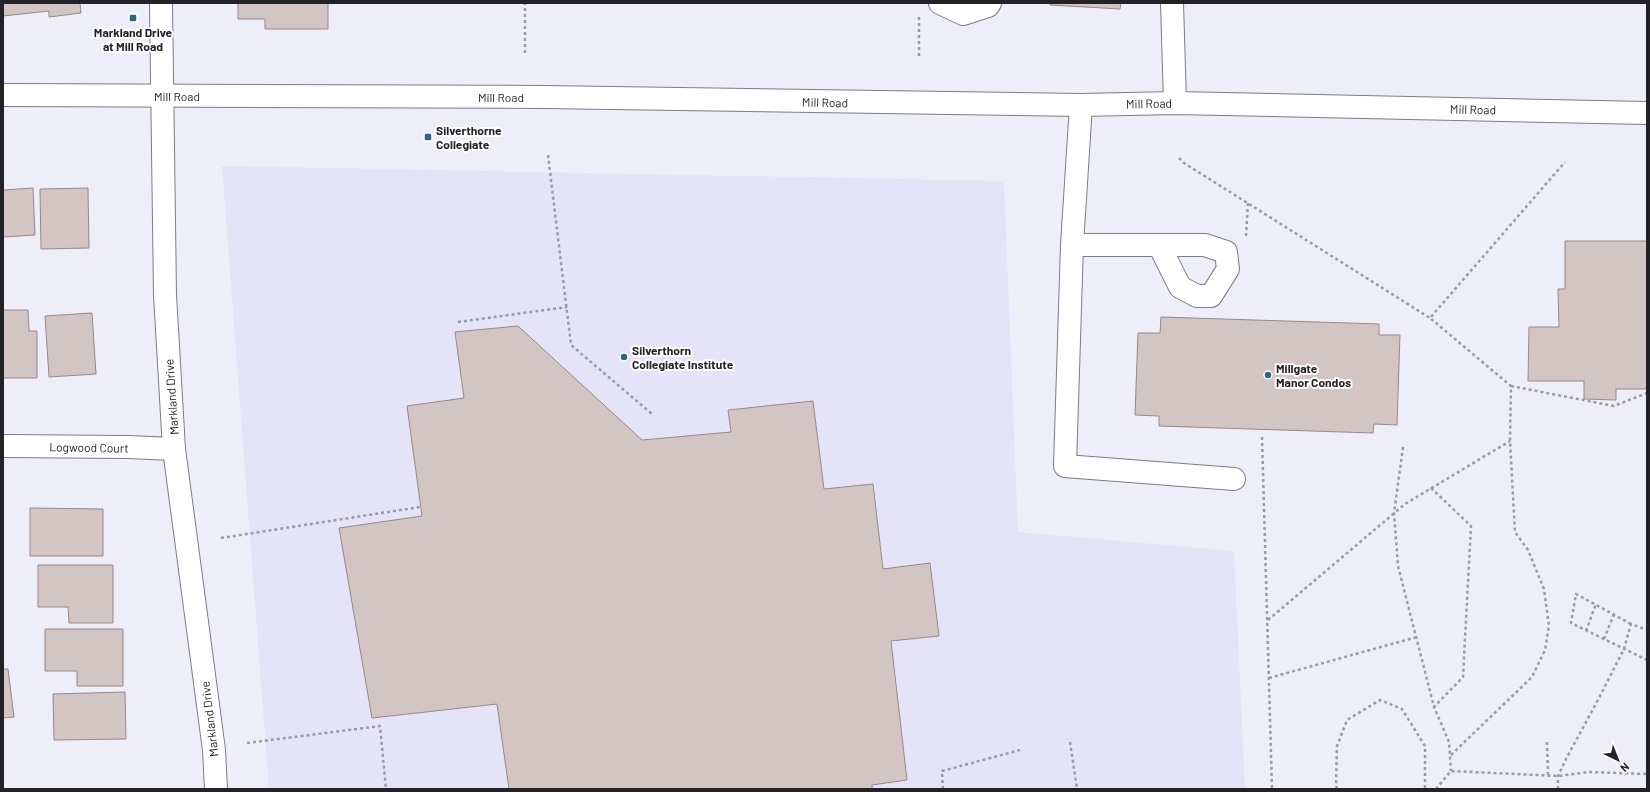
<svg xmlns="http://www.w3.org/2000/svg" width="1650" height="792" viewBox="0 0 1650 792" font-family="Barlow,sans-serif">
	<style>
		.built { fill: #e5e3f7 }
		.building { fill: #d3c5c3; stroke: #968988 }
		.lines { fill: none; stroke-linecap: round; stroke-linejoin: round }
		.minor-casing { stroke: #7c7b86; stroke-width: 24 }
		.path { stroke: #9a9aa2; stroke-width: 2.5; stroke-dasharray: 3 3; stroke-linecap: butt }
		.minor { stroke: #fff; stroke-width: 22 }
		.poi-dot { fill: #326582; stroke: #fff; stroke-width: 1.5 }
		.labels { text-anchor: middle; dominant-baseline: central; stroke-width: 4; stroke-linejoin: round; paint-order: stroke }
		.poi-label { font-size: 12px; font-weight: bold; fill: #232327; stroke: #fff; text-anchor: start }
		.street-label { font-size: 12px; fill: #232327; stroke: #fff }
	</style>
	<rect width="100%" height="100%" fill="#eeeef9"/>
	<!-- built -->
	<polygon class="built" points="222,166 1004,181 1018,532 1234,551 1245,789 269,789"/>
	<!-- building -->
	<g class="building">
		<polygon points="3,3 80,3 81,13 49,17 49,11 3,16"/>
		<polygon points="238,3 328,3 328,29 265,29 265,19 238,19"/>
		<polygon points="1050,3 1121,3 1120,9 1050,5"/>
		<polygon points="33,188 35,235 3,237 3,190"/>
		<polygon points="88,188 89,248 41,249 40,189"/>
		<polygon points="1565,241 1647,241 1647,389 1616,389 1616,400 1584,399 1584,381 1528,381 1529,327 1559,327 1558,289 1565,289"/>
		<polygon points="3,310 28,310 29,331 37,331 37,378 3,378"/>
		<polygon points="92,313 96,374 49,377 45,316"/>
		<polygon points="1161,317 1379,324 1379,335 1400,335 1397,425 1374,424 1373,433 1159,426 1159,416 1135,415 1138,333 1160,333"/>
		<polygon points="518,326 642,440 731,432 728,410 813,401 824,489 873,484 883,569 930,563 939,636 891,641 907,780 872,785 872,789 509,789 497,704 372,718 339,528 422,516 407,406 464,398 455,332"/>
		<polygon points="30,508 103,509 103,556 30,556"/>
		<polygon points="38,565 113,565 113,623 69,623 68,607 38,607"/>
		<polygon points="45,629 123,629 123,686 77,686 77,671 45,671"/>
		<polygon points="3,669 8,669 14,717 3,718"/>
		<polygon points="125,692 126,739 54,740 53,694"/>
	</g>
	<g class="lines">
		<defs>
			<g id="minor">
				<polyline points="161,3 165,295 174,449 214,750 216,789"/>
				<polyline points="940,3 963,14 988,6 990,3"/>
				<polyline points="1172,3 1175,103"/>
				<polyline points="3,95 544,97 1081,105 1175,103 1647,113"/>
				<polyline points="1081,105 1072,245 1065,466 1234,479"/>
				<polyline points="1072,245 1205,245 1226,252 1228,269 1211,296 1197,296 1180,287 1159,245"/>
				<polyline points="3,446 127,447 174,449"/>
			</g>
		</defs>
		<!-- minor casing -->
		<use href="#minor" class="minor-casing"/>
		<!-- path -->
		<g class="path">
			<polyline points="919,17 919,58"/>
			<polyline points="525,53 525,3"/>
			<polyline points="548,155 571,345 652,414"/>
			<polyline points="1179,158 1184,163 1430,318"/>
			<polyline points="1246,236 1248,203"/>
			<polyline points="458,322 567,307"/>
			<polyline points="1511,386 1614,406 1647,393"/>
			<polyline points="1262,437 1272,789"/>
			<polyline points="1403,447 1394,513 1398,566 1434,707 1449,742 1451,771"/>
			<polyline points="1431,488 1471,526 1463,677 1434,707"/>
			<polyline points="221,538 420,507"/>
			<polyline points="1268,620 1405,504 1510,441"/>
			<polyline points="1631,624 1576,594 1571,623 1647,660"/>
			<polyline points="1586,631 1596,604"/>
			<polyline points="1604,639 1614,614"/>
			<polyline points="1269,678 1417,637"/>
			<polyline points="1070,742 1077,789"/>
			<polyline points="1547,742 1548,776"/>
			<polyline points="247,743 380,726 386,789"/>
			<polyline points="1451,755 1532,677 1545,650 1549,626 1544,589 1528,550 1515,532 1510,441 1511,386 1430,318 1565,162"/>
			<polyline points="943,789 942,771 1020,750"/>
			<polyline points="1337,789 1336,784 1337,746 1347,720 1380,700 1402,709 1425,746 1425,789"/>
			<polyline points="1436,789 1451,771 1558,776 1589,772 1647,774"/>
			<polyline points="1558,789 1558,776 1566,759 1599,698 1624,649 1631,624 1647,630"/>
		</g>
		<!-- minor -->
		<use href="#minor" class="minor"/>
	</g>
	<!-- markers -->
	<g class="poi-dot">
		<rect x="129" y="14" width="8" height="8" rx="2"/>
		<rect x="424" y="133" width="8" height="8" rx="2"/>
		<circle cx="624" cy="357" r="4"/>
		<circle cx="1268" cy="375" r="4"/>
	</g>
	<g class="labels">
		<!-- poi labels -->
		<g class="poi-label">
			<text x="133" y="32" text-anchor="middle">Markland Drive<tspan x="133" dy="14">at Mill Road</tspan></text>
			<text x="436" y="130">Silverthorne<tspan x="436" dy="14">Collegiate</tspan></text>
			<text x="632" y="350">Silverthorn<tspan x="632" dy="14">Collegiate Institute</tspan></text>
			<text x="1276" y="368">Millgate<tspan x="1276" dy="14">Manor Condos</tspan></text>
		</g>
		<!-- street labels -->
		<g class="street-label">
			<text x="177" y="96">Mill Road</text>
			<text x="501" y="97">Mill Road</text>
			<text transform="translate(825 102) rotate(1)">Mill Road</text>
			<text transform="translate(1149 103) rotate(-1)">Mill Road</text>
			<text transform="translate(1473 109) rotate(1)">Mill Road</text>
			<text transform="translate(171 397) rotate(-94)">Markland Drive</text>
			<text transform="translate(89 447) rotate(1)">Logwood Court</text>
			<text transform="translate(209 719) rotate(-97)">Markland Drive</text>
		</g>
	</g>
	<!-- border -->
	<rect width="1650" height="792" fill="none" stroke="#232327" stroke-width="8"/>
	<!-- north arrow -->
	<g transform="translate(1618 760) rotate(137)" stroke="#ffffff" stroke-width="3" paint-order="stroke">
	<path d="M0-3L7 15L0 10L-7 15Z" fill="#232327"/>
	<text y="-6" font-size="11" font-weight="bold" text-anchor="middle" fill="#232327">N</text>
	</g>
</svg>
